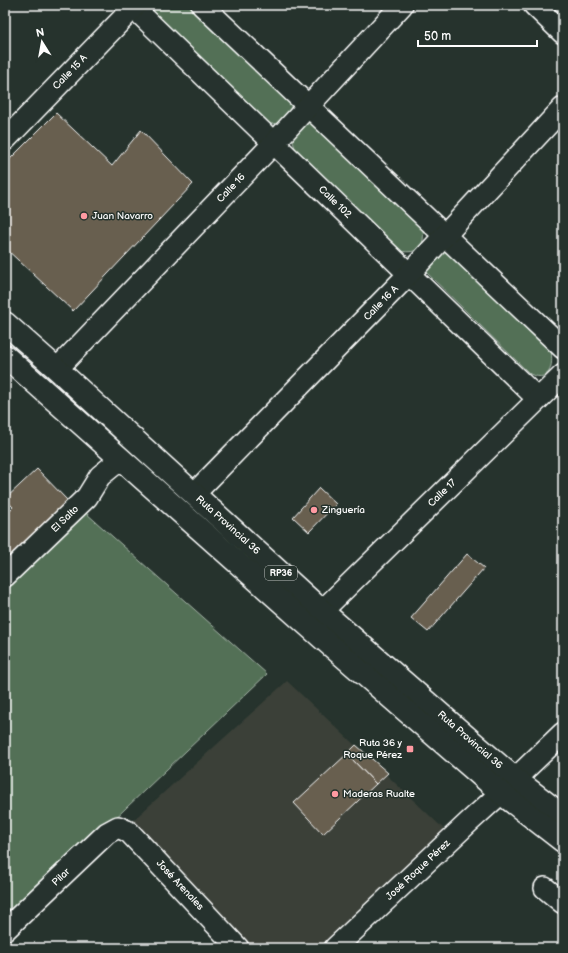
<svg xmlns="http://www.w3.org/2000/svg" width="568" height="953" viewBox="0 0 568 953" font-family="'Balsamiq Sans',sans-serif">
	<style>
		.built { fill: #3a4038 }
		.green { fill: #526f56; stroke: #a8b7aa }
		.building { fill: #675f50; stroke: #fff }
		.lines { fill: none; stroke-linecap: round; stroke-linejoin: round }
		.minor-casing { stroke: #fff; stroke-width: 24 }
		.major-casing { stroke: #fff; stroke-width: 25 }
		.minor { stroke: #26332d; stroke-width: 21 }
		.major { stroke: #26332d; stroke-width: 22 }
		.poi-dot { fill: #ff9aa2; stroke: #26332d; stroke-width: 1.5 }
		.labels { text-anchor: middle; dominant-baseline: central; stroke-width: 3; stroke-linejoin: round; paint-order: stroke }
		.shield { fill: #26332d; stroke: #bec2c0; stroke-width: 1 }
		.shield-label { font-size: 9px; font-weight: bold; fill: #fff }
		.street-label { font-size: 10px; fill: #fff; stroke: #26332d }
		.poi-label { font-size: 10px; fill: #fff; stroke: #26332d; text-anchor: start }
	</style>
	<rect width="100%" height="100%" fill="#26332d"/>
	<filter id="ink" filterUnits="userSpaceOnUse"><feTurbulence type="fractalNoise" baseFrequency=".025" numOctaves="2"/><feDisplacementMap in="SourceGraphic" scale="8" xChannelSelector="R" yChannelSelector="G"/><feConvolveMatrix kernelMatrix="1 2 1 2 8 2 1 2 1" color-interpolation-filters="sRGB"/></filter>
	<g filter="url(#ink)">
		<!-- built -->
		<polygon class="built" points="287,681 446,831 325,948 248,948 129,824"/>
		<!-- green -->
		<g class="green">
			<path d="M154,5h35l98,90 5,8c-3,10 -8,21 -20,21 -3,0 -7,-2 -10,-2l-110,-108z"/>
			<path d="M311,122l111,101c4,21 0,32 -23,28l-101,-97c-8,-15 -5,-17 4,-30z"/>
			<path d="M446,250l104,96c4,16 2,38 -20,28l-106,-104 6,-16z"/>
			<polygon points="86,513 267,674 5,923 5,589"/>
		</g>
		<!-- building -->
		<g class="building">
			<polygon points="56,113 112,166 141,130 193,184 73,311 5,248 5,164"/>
			<polygon points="37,469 68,501 5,562 5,515 13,507 5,499"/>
			<polygon points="319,488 336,504 309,532 293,517"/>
			<polygon points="467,554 484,568 428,632 411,618"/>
			<polygon points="356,745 388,773 376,784 347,754"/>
			<polygon points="347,754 376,784 323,834 294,803"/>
		</g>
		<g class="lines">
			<defs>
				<g id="minor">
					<polyline points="131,5 538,399"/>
					<polyline points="202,5 563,348"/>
					<polyline points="534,5 563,33"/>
					<polyline points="5,140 136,5"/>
					<polyline points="57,369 274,143 402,5"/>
					<polyline points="194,494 409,274 563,108"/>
					<polyline points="5,576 87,497 100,476 121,459"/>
					<polyline points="322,611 563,375"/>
					<polyline points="515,779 563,733"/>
					<polyline points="545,888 563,903"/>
					<polyline points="5,930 107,833 118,827 129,832 238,948"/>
					<polyline points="335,948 469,822 501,793"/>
				</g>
				<g id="major">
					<polyline points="5,323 57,369 322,611 515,779 563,816"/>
					<polyline points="5,356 321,637 501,793 563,841"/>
				</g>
			</defs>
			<!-- minor casing -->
			<use href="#minor" class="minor-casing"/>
			<!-- major casing -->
			<use href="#major" class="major-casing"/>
			<!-- minor -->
			<use href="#minor" class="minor"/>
			<!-- major -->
			<use href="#major" class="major"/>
		</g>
	</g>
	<!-- markers -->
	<g class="poi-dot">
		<circle cx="84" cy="216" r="4"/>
		<circle cx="314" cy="510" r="4"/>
		<rect x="406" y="745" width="8" height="8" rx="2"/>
		<circle cx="335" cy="794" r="4"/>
	</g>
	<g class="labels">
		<!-- shield labels -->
		<rect class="shield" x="265" y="566" width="32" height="14" rx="3"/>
		<g class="shield-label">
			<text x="281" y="573">RP36</text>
		</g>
		<!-- street labels -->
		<g class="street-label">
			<text transform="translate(70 72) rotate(-46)">Calle 15 A</text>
			<text transform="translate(231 188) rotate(-46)">Calle 16</text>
			<text transform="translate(335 202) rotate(44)">Calle 102</text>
			<text transform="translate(381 303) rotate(-46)">Calle 16 A</text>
			<text transform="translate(442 493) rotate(-44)">Calle 17</text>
			<text transform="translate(65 519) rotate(-44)">El Salto</text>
			<text transform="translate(228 525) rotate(42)">Ruta Provincial 36</text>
			<text transform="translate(470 740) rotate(41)">Ruta Provincial 36</text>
			<text transform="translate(418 870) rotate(-43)">José Roque Pérez</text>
			<text transform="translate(61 877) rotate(-44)">Pilar</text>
			<text transform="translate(180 885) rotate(47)">José Arenales</text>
		</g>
		<!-- poi labels -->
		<g class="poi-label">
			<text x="92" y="216">Juan Navarro</text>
			<text x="322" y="510">Zinguería</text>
			<text x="402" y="743" text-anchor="end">Ruta 36 y<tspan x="402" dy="12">Roque Pérez</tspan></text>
			<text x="343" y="794">Maderas Rualte</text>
		</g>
	</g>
	<!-- margin -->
	<rect width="568" height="953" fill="none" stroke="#26332d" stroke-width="20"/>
	<rect x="10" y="10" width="548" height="933" fill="none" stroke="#fff" stroke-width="1.5" filter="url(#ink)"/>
	<!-- north arrow -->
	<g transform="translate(42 42) rotate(349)" stroke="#26332d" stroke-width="3" paint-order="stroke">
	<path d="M0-3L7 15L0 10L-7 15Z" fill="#ffffff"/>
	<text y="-6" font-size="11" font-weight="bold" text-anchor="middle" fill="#ffffff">N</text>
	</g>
	<!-- scale -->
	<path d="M418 40v6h119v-6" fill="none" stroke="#ffffff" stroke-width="2"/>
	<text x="424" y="40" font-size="12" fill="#ffffff" stroke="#26332d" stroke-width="3" paint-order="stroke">50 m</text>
</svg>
